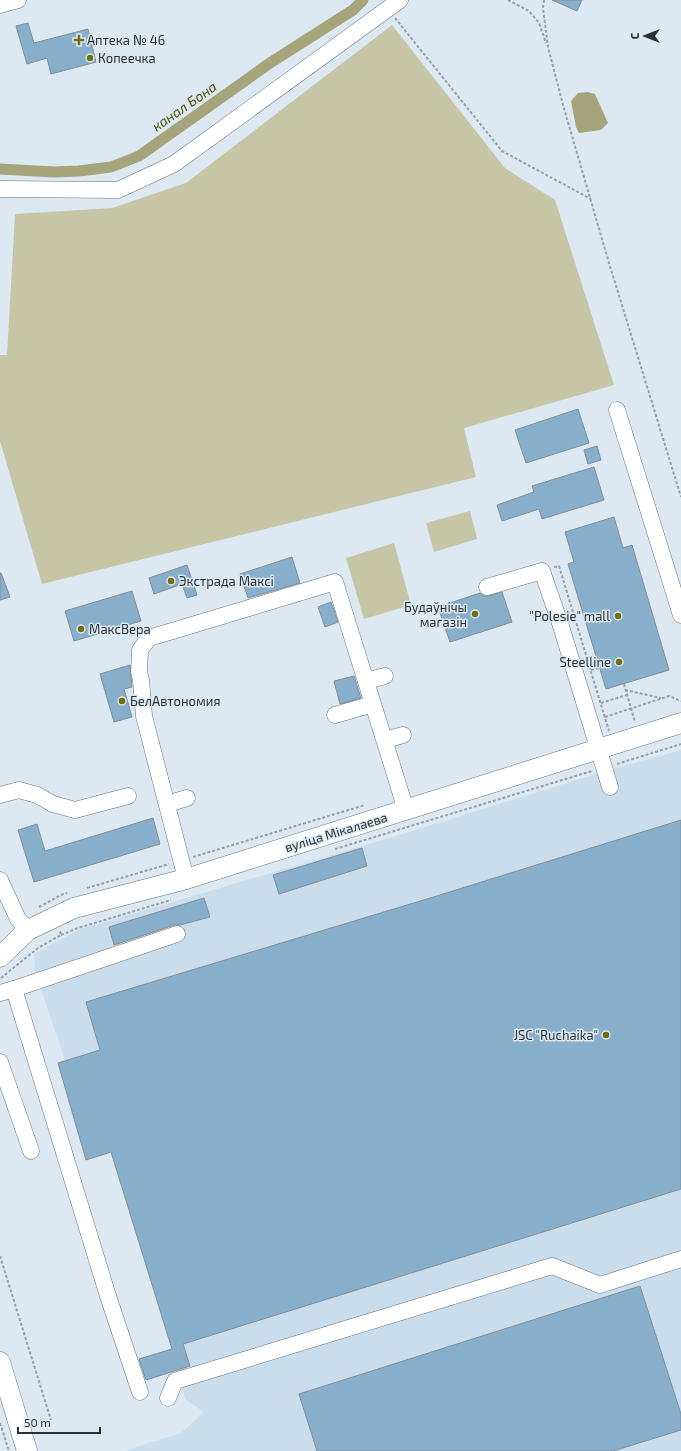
<svg xmlns="http://www.w3.org/2000/svg" width="681" height="1451" viewBox="0 0 681 1451" font-family="'Exo 2',sans-serif">
	<style>
		.built { fill: #caddec }
		.green { fill: #c6c6a7 }
		.water { fill: #a5a47a }
		.lines { fill: none; stroke-linecap: round; stroke-linejoin: round }
		.canal { stroke: #a5a47a; stroke-width: 11 }
		.building { fill: #87aeca; stroke: #818d96 }
		.minor-casing { stroke: #66727b; stroke-width: 17 }
		.major-casing { stroke: #66727b; stroke-width: 21 }
		.path { stroke: #96a0a7; stroke-width: 2; stroke-dasharray: 3 2; stroke-linecap: butt }
		.minor { stroke: #fff; stroke-width: 16 }
		.major { stroke: #fff; stroke-width: 20 }
		.poi-dot { fill: #726e0d; stroke: #dce9f3; stroke-width: 1.5 }
		.labels { text-anchor: middle; dominant-baseline: central; stroke-width: 3; stroke-linejoin: round; paint-order: stroke }
		.poi-label { font-size: 13px; fill: #2a3033; stroke: #dce9f3; text-anchor: start }
		.street-label { font-size: 13px; fill: #2a3033; stroke: #dce9f3 }
		.water-label { font-size: 14px; font-style: italic; fill: #545005; stroke: #dce9f3 }
	</style>
	<rect width="100%" height="100%" fill="#dce9f3"/>
	<!-- built -->
	<polygon class="built" points="681,750 681,1451 124,1451 181,1433 204,1412 185,1399 177,1370 145,1380 139,1359 172,1348 111,1152 86,1160 58,1063 65,1060 35,971 34,954 78,930 406,833 605,771"/>
	<!-- green -->
	<g class="green">
		<polygon points="392,25 505,168 555,200 614,385 464,428 476,477 42,584 0,441 0,355 7,355 15,214 112,208 186,183"/>
		<polygon points="470,511 477,539 434,552 426,523"/>
		<polygon points="394,543 411,605 364,619 346,558"/>
	</g>
	<!-- water -->
	<polygon class="water" points="588,92 595,94 608,123 601,130 579,133 576,127 571,101 578,93"/>
	<g class="lines">
		<!-- canal -->
		<polyline class="canal" points="0,169 54,172 79,171 111,167 139,156 270,63 353,10 363,0"/>
	</g>
	<!-- building -->
	<g class="building">
		<polygon points="552,0 582,0 577,11"/>
		<polygon points="28,23 34,43 88,29 96,62 51,74 47,58 27,64 16,26"/>
		<polygon points="578,409 589,443 526,463 515,430"/>
		<polygon points="597,446 601,460 588,464 584,450"/>
		<polygon points="594,467 604,500 542,519 539,509 502,521 497,505 534,492 532,486"/>
		<polygon points="614,517 623,548 632,545 669,670 606,689 568,564 574,562 565,532"/>
		<polygon points="292,557 300,583 248,598 240,574"/>
		<polygon points="187,565 197,595 187,598 182,584 154,594 149,578"/>
		<polygon points="0,573 1,573 10,597 0,600"/>
		<polygon points="132,591 141,621 74,641 65,611"/>
		<polygon points="502,592 512,622 450,642 438,607 480,593 484,596 489,596"/>
		<polygon points="331,602 338,622 325,627 318,607"/>
		<polygon points="130,665 132,687 124,689 132,717 114,722 100,674"/>
		<polygon points="354,676 361,698 340,704 334,681"/>
		<polygon points="153,818 160,844 34,882 18,830 37,824 45,851"/>
		<polygon points="681,820 681,1189 183,1344 190,1366 146,1380 139,1359 172,1349 111,1152 86,1160 58,1063 100,1050 86,1002 427,899"/>
		<polygon points="362,848 367,866 279,894 273,875"/>
		<polygon points="204,898 210,917 180,925 174,925 114,945 109,927"/>
		<polygon points="640,1286 681,1414 681,1430 613,1451 317,1451 299,1394"/>
	</g>
	<g class="lines">
		<defs>
			<g id="minor">
				<polyline points="0,5 18,0"/>
				<polyline points="0,189 118,190 174,164 400,0"/>
				<polyline points="617,410 681,615"/>
				<polyline points="487,587 542,571 560,623 610,787"/>
				<polyline points="366,681 385,676"/>
				<polyline points="335,715 373,704"/>
				<polyline points="385,740 403,735"/>
				<polyline points="0,795 19,790 37,795 53,804 75,810 128,796"/>
				<polyline points="167,804 187,798"/>
				<polyline points="186,879 144,716 141,680 139,672 140,650 149,638 335,582 406,810"/>
				<polyline points="0,880 18,919 28,930"/>
				<polyline points="14,989 177,934"/>
				<polyline points="0,993 14,989 108,1296 140,1392"/>
				<polyline points="0,1062 31,1151"/>
				<polyline points="168,1398 175,1381 552,1266 600,1285 681,1259"/>
			</g>
			<g id="major">
				<polyline points="0,957 28,930 74,908 186,879 681,723"/>
				<polyline points="0,1362 27,1451"/>
			</g>
		</defs>
		<!-- minor casing -->
		<use href="#minor" class="minor-casing"/>
		<!-- major casing -->
		<use href="#major" class="major-casing"/>
		<!-- path -->
		<g class="path">
			<polyline points="508,0 529,11 539,23 546,43"/>
			<polyline points="544,0 543,8 548,47 563,105 609,263 681,497"/>
			<polyline points="395,18 502,151 591,199"/>
			<polyline points="554,567 559,566 609,731"/>
			<polyline points="591,670 599,668"/>
			<polyline points="624,684 635,722"/>
			<polyline points="625,690 661,698"/>
			<polyline points="601,703 627,695"/>
			<polyline points="605,717 669,696 681,701"/>
			<polyline points="617,764 681,744"/>
			<polyline points="335,849 592,771"/>
			<polyline points="193,857 365,805"/>
			<polyline points="87,888 169,864"/>
			<polyline points="39,907 61,895 67,893"/>
			<polyline points="61,935 78,928 171,900"/>
			<polyline points="1,978 38,948 61,935 60,931"/>
			<polyline points="0,1256 51,1420"/>
			<polyline points="0,1423 9,1451"/>
		</g>
		<!-- minor -->
		<use href="#minor" class="minor"/>
		<!-- major -->
		<use href="#major" class="major"/>
	</g>
	<!-- markers -->
	<g class="poi-dot">
		<path d="M77 34h4v4h4v4h-4v4h-4v-4h-4v-4h4z"/>
		<circle cx="90" cy="58" r="4"/>
		<circle cx="171" cy="581" r="4"/>
		<circle cx="475" cy="614" r="4"/>
		<circle cx="618" cy="616" r="4"/>
		<circle cx="81" cy="629" r="4"/>
		<circle cx="619" cy="662" r="4"/>
		<circle cx="122" cy="701" r="4"/>
		<circle cx="606" cy="1035" r="4"/>
	</g>
	<g class="labels">
		<!-- poi labels -->
		<g class="poi-label">
			<text x="87" y="40">Аптека № 46</text>
			<text x="98" y="58">Копеечка</text>
			<text x="179" y="581">Экстрада Максі</text>
			<text x="467" y="607" text-anchor="end">Будаўнічы<tspan x="467" dy="15">магазін</tspan></text>
			<text x="610" y="616" text-anchor="end">"Polesie" mall</text>
			<text x="89" y="629">МаксBepa</text>
			<text x="611" y="662" text-anchor="end">Steelline</text>
			<text x="130" y="701">БелАвтономия</text>
			<text x="598" y="1035" text-anchor="end">JSC "Ruchaika"</text>
		</g>
		<!-- street labels -->
		<g class="street-label">
			<text transform="translate(336 832) rotate(-17)">вуліца Мікалаева</text>
		</g>
		<!-- water labels -->
		<g class="water-label">
			<text transform="translate(184 106) rotate(-35)">канал Бона</text>
		</g>
	</g>
	<!-- north arrow -->
	<g transform="translate(645 36) rotate(270)" stroke="#dce9f3" stroke-width="3" paint-order="stroke">
	<path d="M0-3L7 15L0 10L-7 15Z" fill="#2a3033"/>
	<text y="-6" font-size="11" font-weight="bold" text-anchor="middle" fill="#2a3033">С</text>
	</g>
	<!-- scale -->
	<path d="M18 1427v6h82v-6" fill="none" stroke="#2a3033" stroke-width="2"/>
	<text x="24" y="1427" font-size="12" fill="#2a3033" stroke="#dce9f3" stroke-width="3" paint-order="stroke">50 m</text>
</svg>
